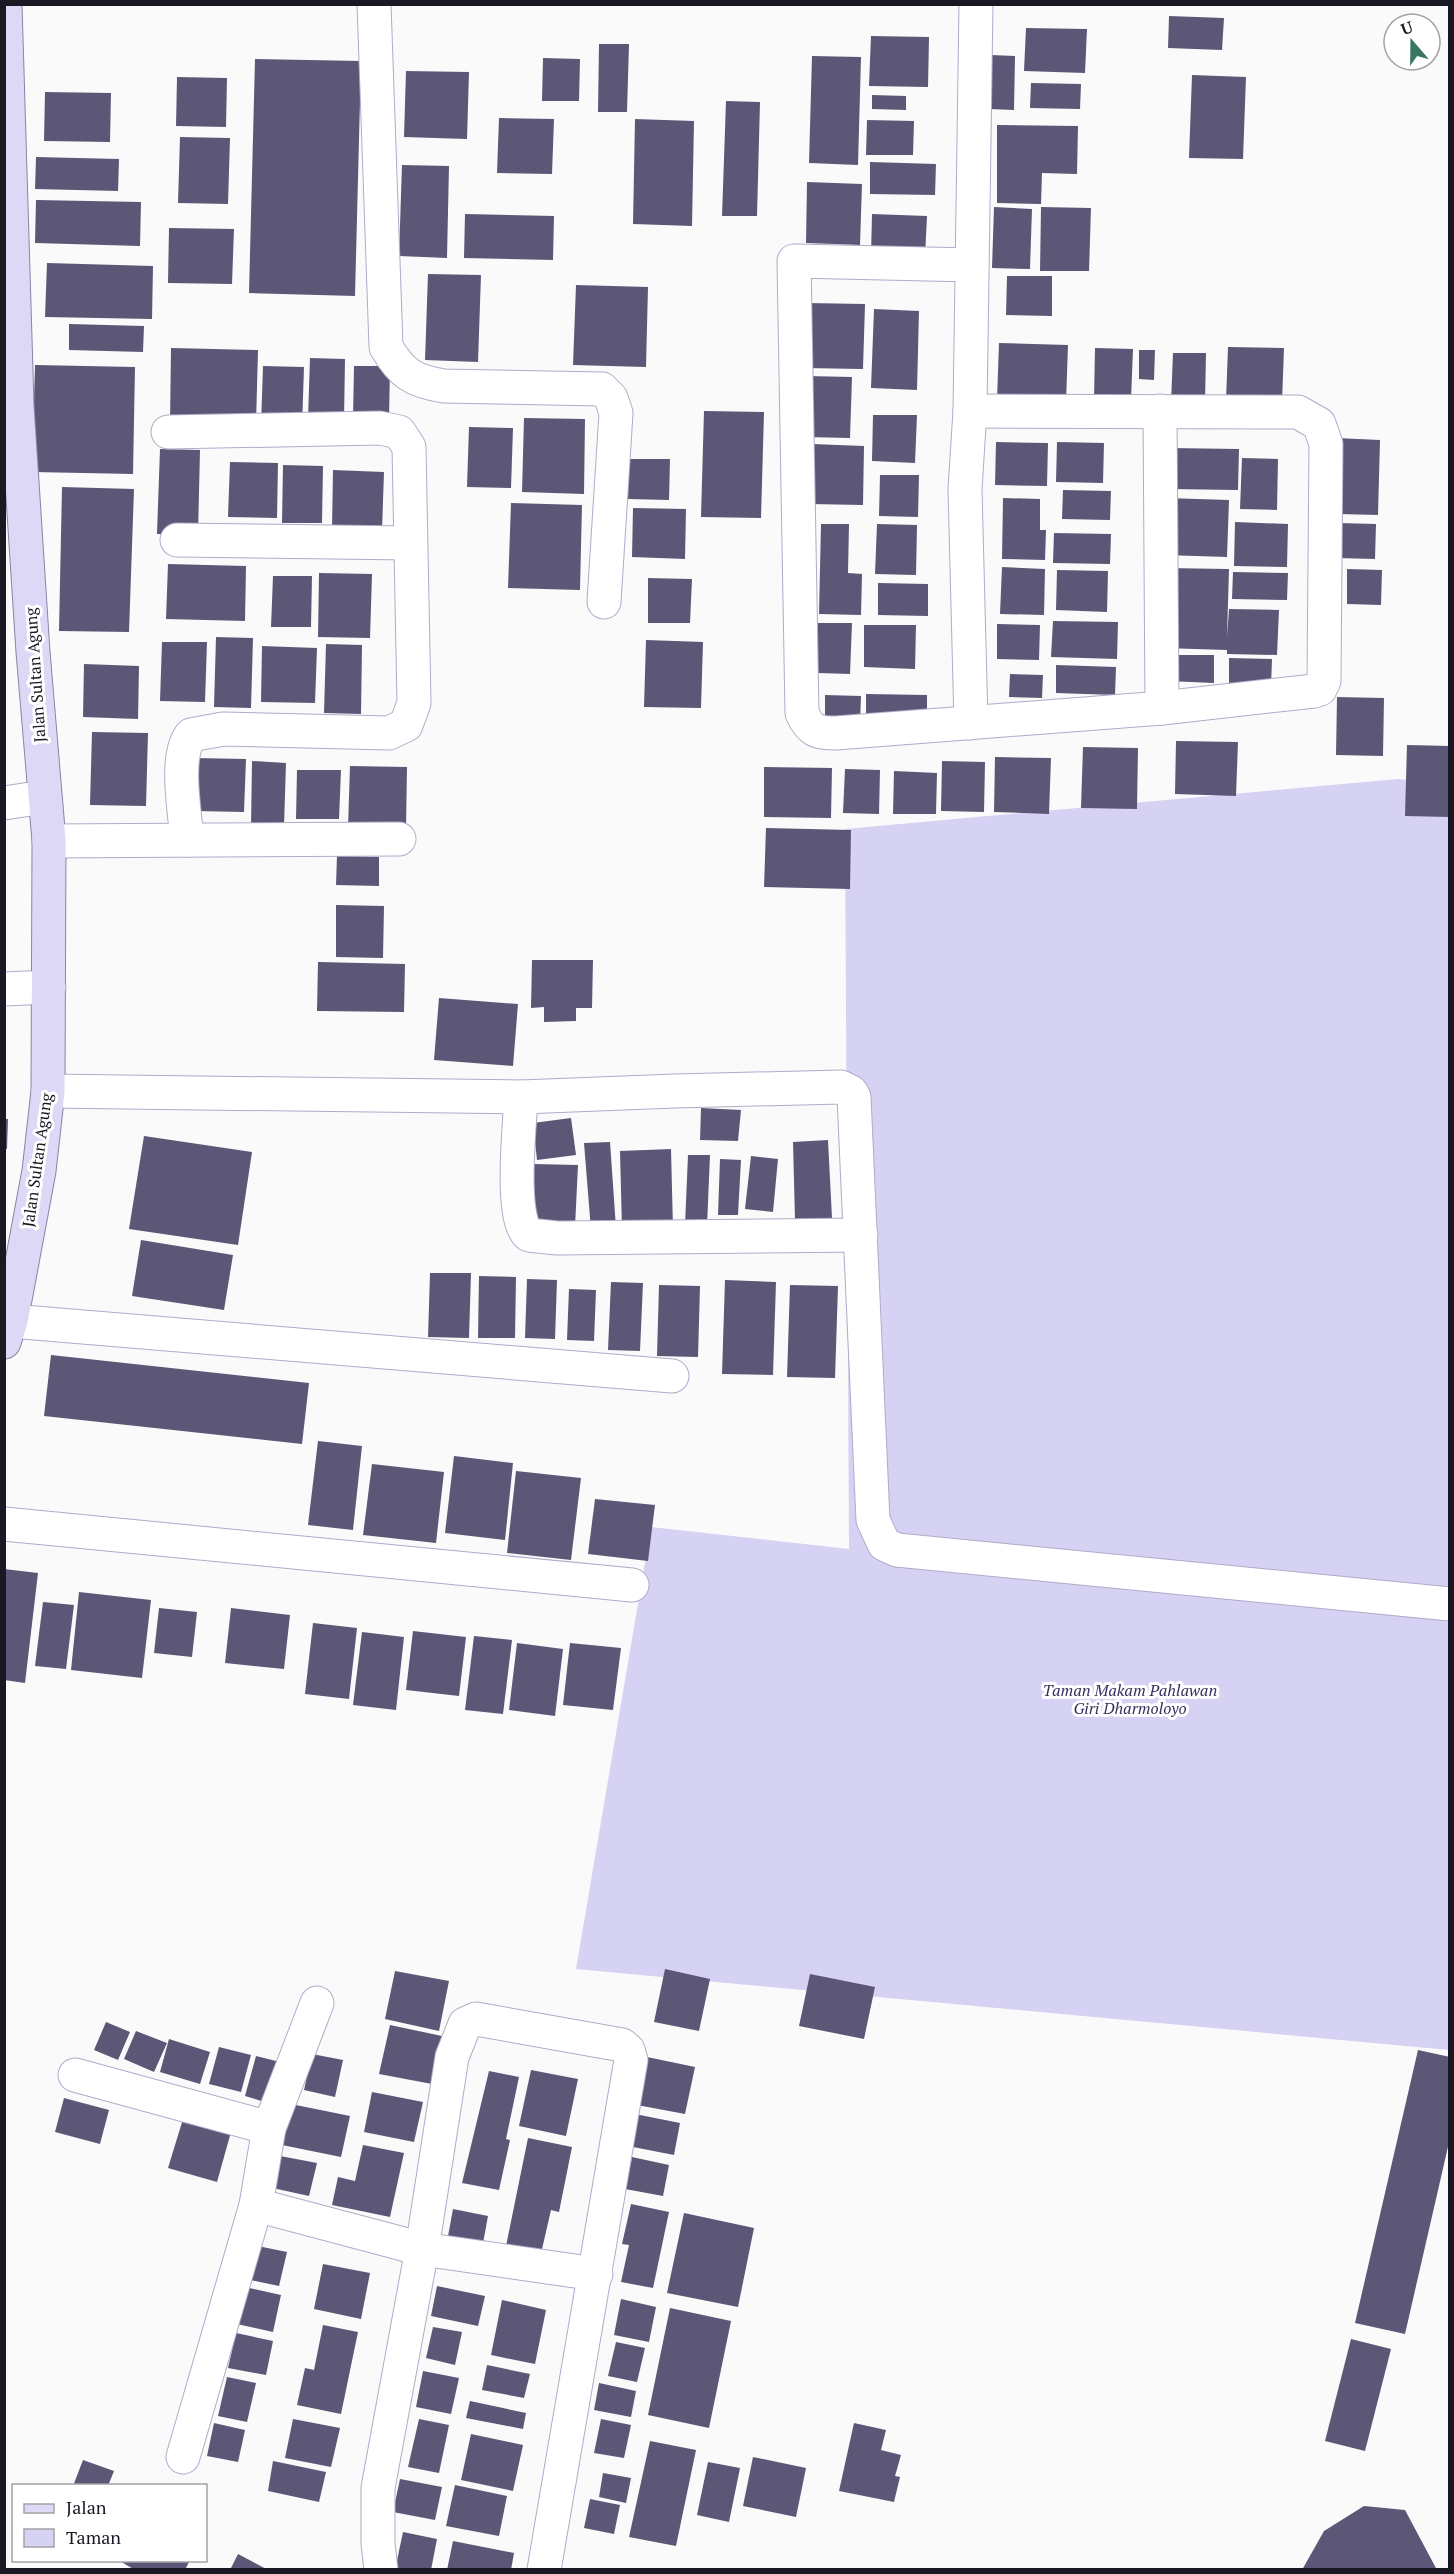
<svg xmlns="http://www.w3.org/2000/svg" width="1454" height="2574" viewBox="0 0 1454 2574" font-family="'PT Serif',serif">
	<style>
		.green { fill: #d6d2f4 }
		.building { fill: #5c5776 }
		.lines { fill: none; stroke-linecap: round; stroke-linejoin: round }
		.minor-casing { stroke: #afabca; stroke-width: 35 }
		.major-casing { stroke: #8984a8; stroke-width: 35 }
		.minor { stroke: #fff; stroke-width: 33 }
		.major { stroke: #dcd8f5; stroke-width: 33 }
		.labels { text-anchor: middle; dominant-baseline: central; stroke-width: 6; stroke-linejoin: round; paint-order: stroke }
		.street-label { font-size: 16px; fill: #191823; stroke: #fff }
		.park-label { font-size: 16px; font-style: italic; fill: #392f5e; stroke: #fff }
	</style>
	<rect width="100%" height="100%" fill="#fafafa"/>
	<!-- green -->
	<polygon class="green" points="1398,779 1449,784 1449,2050 576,1969 651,1527 849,1549 845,829"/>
	<!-- building -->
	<g class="building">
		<polygon points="1169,16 1224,18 1222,50 1168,48"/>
		<polygon points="1026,28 1087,29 1085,73 1024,71"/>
		<polygon points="871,36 929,37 928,87 869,86"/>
		<polygon points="599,44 629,44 627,112 598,112"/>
		<polygon points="991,55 1015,56 1014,110 989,109"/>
		<polygon points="812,56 861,57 858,165 809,163"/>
		<polygon points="543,58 580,59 579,101 542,101"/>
		<polygon points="255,59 361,61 355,296 249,293"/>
		<polygon points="406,71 469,72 467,139 404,137"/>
		<polygon points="1192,75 1246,77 1243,159 1189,158"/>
		<polygon points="177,77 227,78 226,127 176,126"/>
		<polygon points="1031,83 1081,84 1080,109 1030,108"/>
		<polygon points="45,92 111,93 110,142 44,141"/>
		<polygon points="872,95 906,96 906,110 872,109"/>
		<polygon points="726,101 760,102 757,216 722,216"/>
		<polygon points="499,118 554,119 552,174 497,173"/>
		<polygon points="635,119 694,121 692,226 633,224"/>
		<polygon points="867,120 914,121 913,155 866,155"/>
		<polygon points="997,125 1078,126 1077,174 1042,173 1041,204 997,203"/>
		<polygon points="180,137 230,138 228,204 178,203"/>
		<polygon points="36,157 119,159 118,191 35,189"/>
		<polygon points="870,162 936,164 935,195 870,194"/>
		<polygon points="402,165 449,166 447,258 399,256"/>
		<polygon points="807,182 862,184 860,245 806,243"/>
		<polygon points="36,200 141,202 140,246 35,243"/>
		<polygon points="994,207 1032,209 1030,269 992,268"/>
		<polygon points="1041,207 1091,208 1089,271 1040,271"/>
		<polygon points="465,214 554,216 553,260 464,258"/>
		<polygon points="872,214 927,216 925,257 871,256"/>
		<polygon points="169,228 234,229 232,284 168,283"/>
		<polygon points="47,263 153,266 152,319 45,317"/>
		<polygon points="428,274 481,275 478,362 425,360"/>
		<polygon points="1007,276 1052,276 1052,316 1006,315"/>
		<polygon points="576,285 648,287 646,367 573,365"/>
		<polygon points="806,303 865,304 863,369 804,368"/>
		<polygon points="874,309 919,311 917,390 871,388"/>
		<polygon points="69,324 144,326 143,352 69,350"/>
		<polygon points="999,343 1068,345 1066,402 997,400"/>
		<polygon points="1228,347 1284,348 1282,402 1226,401"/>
		<polygon points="171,348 258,350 256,424 170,423"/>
		<polygon points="1095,348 1133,349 1131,400 1094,400"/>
		<polygon points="1139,350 1155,350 1154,380 1139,379"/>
		<polygon points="1173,353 1206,353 1205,403 1171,403"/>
		<polygon points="310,358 345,359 344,420 308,419"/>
		<polygon points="35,365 135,367 133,474 32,472"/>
		<polygon points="263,366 304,367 302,427 261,425"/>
		<polygon points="354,366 390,366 389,420 353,420"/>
		<polygon points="807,376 852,377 850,438 805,437"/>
		<polygon points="704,411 764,412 761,518 701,517"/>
		<polygon points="873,415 917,415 915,463 872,461"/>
		<polygon points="524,418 585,419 584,494 522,492"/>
		<polygon points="469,427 513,428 511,488 467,487"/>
		<polygon points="1336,438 1380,440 1378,515 1338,514"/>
		<polygon points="996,442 1048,443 1047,486 995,485"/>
		<polygon points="1057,442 1104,443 1103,483 1056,482"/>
		<polygon points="812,444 864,446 863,505 810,504"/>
		<polygon points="1169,448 1239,449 1238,490 1168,489"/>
		<polygon points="160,449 200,450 198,535 157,534"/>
		<polygon points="1242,458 1278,459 1277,510 1240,509"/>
		<polygon points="629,459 670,459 669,500 628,499"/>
		<polygon points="230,462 278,463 277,518 228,517"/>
		<polygon points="283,465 323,466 322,523 282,523"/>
		<polygon points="333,470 384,472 382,531 332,530"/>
		<polygon points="880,475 919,475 918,517 879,516"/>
		<polygon points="62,487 134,489 129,632 59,631"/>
		<polygon points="1063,490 1111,491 1110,520 1062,519"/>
		<polygon points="1003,498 1040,499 1040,530 1046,530 1045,560 1002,559"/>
		<polygon points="1166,498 1229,500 1227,557 1164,555"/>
		<polygon points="511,503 582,505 580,590 508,588"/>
		<polygon points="633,508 686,509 685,559 632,557"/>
		<polygon points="1235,522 1288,524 1287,567 1234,566"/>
		<polygon points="1338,523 1376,524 1375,559 1337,558"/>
		<polygon points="821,524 849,524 848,573 862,574 861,615 819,614"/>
		<polygon points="877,524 917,525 916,575 875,574"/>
		<polygon points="1054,533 1111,534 1110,564 1053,563"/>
		<polygon points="168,564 246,566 245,621 166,619"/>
		<polygon points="1002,567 1045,569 1044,615 1000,614"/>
		<polygon points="1165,568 1229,569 1227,637 1229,609 1279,610 1277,655 1227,654 1227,650 1163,648"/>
		<polygon points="1347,569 1382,570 1381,605 1347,604"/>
		<polygon points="1057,570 1108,571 1107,612 1056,610"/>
		<polygon points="1233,572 1288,573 1287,600 1232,599"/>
		<polygon points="319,573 372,574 370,638 318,637"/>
		<polygon points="273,576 312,576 311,627 271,627"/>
		<polygon points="648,578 692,579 690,623 648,623"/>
		<polygon points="878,583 928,584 928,616 878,615"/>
		<polygon points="1053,621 1118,622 1117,659 1051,657"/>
		<polygon points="818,623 852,623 850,674 818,673"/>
		<polygon points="997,624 1040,625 1039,660 997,659"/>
		<polygon points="864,625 916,625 915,669 864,667"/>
		<polygon points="216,637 253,638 251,708 214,707"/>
		<polygon points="646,640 703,642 701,708 644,707"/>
		<polygon points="162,642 207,642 205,702 160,701"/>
		<polygon points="326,644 362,645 361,714 324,713"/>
		<polygon points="262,646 317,648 315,703 261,702"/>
		<polygon points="1167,655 1214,655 1214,683 1167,681"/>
		<polygon points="1229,658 1272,659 1271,687 1229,687"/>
		<polygon points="84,664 139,666 138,719 83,717"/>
		<polygon points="1056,665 1116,667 1115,695 1056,693"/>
		<polygon points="1010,674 1043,675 1042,698 1009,697"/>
		<polygon points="866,694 927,695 927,715 866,714"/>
		<polygon points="825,695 861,696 860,724 825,724"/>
		<polygon points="1337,697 1384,698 1383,756 1336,755"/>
		<polygon points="92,732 148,733 146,806 90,805"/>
		<polygon points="1176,741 1238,742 1236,796 1175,794"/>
		<polygon points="1407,745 1450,746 1450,817 1405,816"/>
		<polygon points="1083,747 1138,748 1137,809 1081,808"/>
		<polygon points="995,757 1051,758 1049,814 994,812"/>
		<polygon points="195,758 246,759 244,812 194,811"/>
		<polygon points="252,761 286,763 284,826 251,825"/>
		<polygon points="942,761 985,762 984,812 941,811"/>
		<polygon points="350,766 407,767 406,829 348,828"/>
		<polygon points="764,767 832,768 831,818 764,817"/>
		<polygon points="845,769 880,770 879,814 843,813"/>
		<polygon points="297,770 341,770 339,819 296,819"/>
		<polygon points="894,771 937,773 936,814 893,814"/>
		<polygon points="766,828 851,830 850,889 764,887"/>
		<polygon points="337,856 379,857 379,886 336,885"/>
		<polygon points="336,905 384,906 383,958 336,957"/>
		<polygon points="532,960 593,960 592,1008 576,1008 576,1021 544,1022 544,1007 531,1008"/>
		<polygon points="318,962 405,964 404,1012 317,1011"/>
		<polygon points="439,998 518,1004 513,1066 434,1060"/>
		<polygon points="701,1108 741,1110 738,1141 700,1140"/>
		<polygon points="571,1118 576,1155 537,1160 533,1123"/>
		<polygon points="4,1119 8,1119 7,1149 4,1149"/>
		<polygon points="144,1136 252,1152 238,1245 129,1229"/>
		<polygon points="828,1140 832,1218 795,1220 793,1142"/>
		<polygon points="610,1142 616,1228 591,1230 584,1143"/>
		<polygon points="671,1149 673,1229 622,1231 620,1151"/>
		<polygon points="688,1155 710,1155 707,1226 685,1225"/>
		<polygon points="751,1156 778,1159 773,1212 745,1209"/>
		<polygon points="720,1159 741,1160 738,1215 718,1215"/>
		<polygon points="533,1164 578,1165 575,1227 531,1225"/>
		<polygon points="141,1240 233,1255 224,1310 132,1296"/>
		<polygon points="430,1273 471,1273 469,1338 428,1337"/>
		<polygon points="479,1276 516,1277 515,1338 478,1338"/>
		<polygon points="527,1279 557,1280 555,1339 525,1338"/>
		<polygon points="725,1280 776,1282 773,1375 722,1374"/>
		<polygon points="611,1282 643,1283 640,1351 608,1350"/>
		<polygon points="659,1285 700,1286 698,1357 657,1356"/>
		<polygon points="790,1285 838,1286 835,1378 787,1377"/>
		<polygon points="569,1289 596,1290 594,1341 567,1340"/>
		<polygon points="51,1355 309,1383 302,1444 44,1416"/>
		<polygon points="318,1441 362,1446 353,1530 308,1525"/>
		<polygon points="454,1456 513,1463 505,1540 445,1533"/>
		<polygon points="372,1464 444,1472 436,1543 363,1535"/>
		<polygon points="516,1471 581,1478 571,1560 507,1553"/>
		<polygon points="595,1499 655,1505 648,1561 588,1554"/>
		<polygon points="4,1569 38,1573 25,1683 4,1680"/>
		<polygon points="79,1592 151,1600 142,1678 71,1670"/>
		<polygon points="43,1602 74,1605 66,1669 35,1666"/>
		<polygon points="159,1608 197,1612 192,1657 154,1653"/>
		<polygon points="231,1608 290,1615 284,1669 225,1663"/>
		<polygon points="313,1623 357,1628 349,1699 305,1694"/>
		<polygon points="413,1631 466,1637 459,1696 406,1690"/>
		<polygon points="362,1632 404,1637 396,1710 353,1705"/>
		<polygon points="474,1636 512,1640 503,1714 465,1710"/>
		<polygon points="517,1643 563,1649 555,1716 509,1710"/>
		<polygon points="570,1643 621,1648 613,1710 563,1705"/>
		<polygon points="665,1969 710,1979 699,2031 654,2022"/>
		<polygon points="395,1971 449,1981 439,2031 385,2019"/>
		<polygon points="810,1974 875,1987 864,2039 799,2026"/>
		<polygon points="106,2022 130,2032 118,2060 94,2050"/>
		<polygon points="390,2025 442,2036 432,2084 379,2074"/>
		<polygon points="136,2031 167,2043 154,2072 124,2059"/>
		<polygon points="169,2039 210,2052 200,2084 160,2072"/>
		<polygon points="219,2047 251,2055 241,2092 209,2084"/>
		<polygon points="1418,2050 1450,2057 1450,2138 1405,2334 1355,2323"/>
		<polygon points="312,2054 343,2060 335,2097 304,2090"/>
		<polygon points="256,2056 280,2062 268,2103 245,2096"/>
		<polygon points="647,2057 695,2067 685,2114 637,2105"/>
		<polygon points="531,2070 578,2079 566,2136 519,2126"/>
		<polygon points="489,2071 519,2077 506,2139 510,2140 499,2190 462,2183"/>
		<polygon points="372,2092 423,2102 414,2142 364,2132"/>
		<polygon points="64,2098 109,2110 100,2144 55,2132"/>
		<polygon points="291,2104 350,2116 341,2157 282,2145"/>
		<polygon points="635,2114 680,2123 674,2155 628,2146"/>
		<polygon points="183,2119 231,2132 217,2182 168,2168"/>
		<polygon points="528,2138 572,2147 559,2212 551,2210 540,2258 505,2251"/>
		<polygon points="363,2145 404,2153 390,2217 332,2205 338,2177 355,2181"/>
		<polygon points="275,2155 317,2163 309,2196 268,2187"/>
		<polygon points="632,2157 669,2165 663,2196 625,2189"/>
		<polygon points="631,2204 669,2212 653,2288 621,2282 629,2245 622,2244"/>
		<polygon points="453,2209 488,2216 481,2254 446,2247"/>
		<polygon points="684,2213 754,2228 738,2307 667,2293"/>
		<polygon points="248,2244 287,2252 279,2286 241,2278"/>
		<polygon points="323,2264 370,2273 361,2319 314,2309"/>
		<polygon points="437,2286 485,2296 478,2326 431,2316"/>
		<polygon points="245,2287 281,2295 273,2332 237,2324"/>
		<polygon points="621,2299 656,2307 649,2342 614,2335"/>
		<polygon points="502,2300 546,2310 535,2364 491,2355"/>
		<polygon points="670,2308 731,2321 709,2428 648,2415"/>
		<polygon points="323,2325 358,2332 341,2414 297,2405 305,2368 314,2370"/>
		<polygon points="433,2327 462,2332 455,2365 426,2358"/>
		<polygon points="236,2333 273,2341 266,2375 228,2368"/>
		<polygon points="1351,2339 1391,2349 1365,2451 1325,2441"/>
		<polygon points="616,2342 645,2348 637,2382 608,2376"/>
		<polygon points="487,2365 530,2374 524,2398 482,2390"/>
		<polygon points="423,2371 459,2378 451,2414 416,2407"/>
		<polygon points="227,2377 256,2383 247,2422 218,2416"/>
		<polygon points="599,2383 636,2391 631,2417 594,2410"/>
		<polygon points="470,2401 526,2413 523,2429 466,2418"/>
		<polygon points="293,2419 340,2428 331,2467 285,2458"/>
		<polygon points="419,2419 449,2425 439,2473 408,2467"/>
		<polygon points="601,2419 631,2425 624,2458 594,2453"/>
		<polygon points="214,2423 245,2430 238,2462 207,2456"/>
		<polygon points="854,2423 886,2430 881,2450 901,2455 895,2476 900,2477 894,2502 839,2491"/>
		<polygon points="471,2434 523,2445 513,2491 461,2480"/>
		<polygon points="650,2441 696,2450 676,2546 629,2537"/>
		<polygon points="753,2457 806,2468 796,2517 743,2506"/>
		<polygon points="83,2460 114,2471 108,2486 73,2486"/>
		<polygon points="273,2461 326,2472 319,2502 268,2491"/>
		<polygon points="708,2462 740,2468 729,2522 697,2515"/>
		<polygon points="603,2473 631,2478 626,2503 599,2497"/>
		<polygon points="400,2479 442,2487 435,2520 393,2512"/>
		<polygon points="455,2485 507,2496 499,2536 446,2526"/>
		<polygon points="590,2499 620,2505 614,2534 584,2528"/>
		<polygon points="1364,2506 1405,2510 1437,2570 1302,2570 1324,2531"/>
		<polygon points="403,2532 437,2539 431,2570 395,2570"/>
		<polygon points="453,2541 514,2553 511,2570 447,2570"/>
		<polygon points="238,2554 268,2570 230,2570"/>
		<polygon points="118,2560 190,2560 185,2570 135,2570"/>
	</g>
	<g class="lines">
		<defs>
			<g id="minor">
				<path d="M374,4l12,343c16,27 27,34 58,39l158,3 9,9 5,15 -12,189"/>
				<path d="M970,411l328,1 21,12 7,20 -2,237 -4,8 -6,2 -152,17 -326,25c-19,0 -26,-2 -34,-20l-8,-452 178,4"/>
				<polyline points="1160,411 1162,708"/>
				<path d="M168,432l212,-4 19,4 10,15 5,256 -8,22 -17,8 -166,-4 -32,6c-17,21 -6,77 -4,105"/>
				<polyline points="177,540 410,543"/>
				<polyline points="971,723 965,489 970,411 976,4"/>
				<polyline points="4,803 44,797"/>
				<polyline points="49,841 399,839"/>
				<polyline points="4,989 49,987"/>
				<path d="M48,1091l473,6c-1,26 -12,123 8,138l28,3 304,-3"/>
				<polyline points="521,1097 675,1091 841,1087 851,1092 854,1097 873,1520 884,1544 897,1550 1450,1604"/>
				<polyline points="11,1321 672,1376"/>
				<polyline points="4,1524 632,1585"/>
				<polyline points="75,2075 269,2128"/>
				<polyline points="256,2205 422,2249 596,2274"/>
				<polyline points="183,2457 256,2205 269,2128 317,2003"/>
				<polyline points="381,2570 378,2543 378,2488 422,2249 452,2057 465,2024 476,2019 622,2045 628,2050 631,2060 544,2570"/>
			</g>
			<polyline id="major" points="4,1342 11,1321 39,1171 48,1091 49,841 33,652 17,405 5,4"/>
		</defs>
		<!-- minor casing -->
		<use href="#minor" class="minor-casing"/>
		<!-- major casing -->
		<use href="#major" class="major-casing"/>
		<!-- minor -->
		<use href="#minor" class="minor"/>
		<!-- major -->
		<use href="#major" class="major"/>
	</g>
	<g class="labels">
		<!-- street labels -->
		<g class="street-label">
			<text transform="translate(35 675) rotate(-94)">Jalan Sultan Agung</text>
			<text transform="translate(37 1160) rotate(-82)">Jalan Sultan Agung</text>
		</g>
		<!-- park labels -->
		<g class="park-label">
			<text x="1130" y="1690">Taman Makam Pahlawan<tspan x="1130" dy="18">Giri Dharmoloyo</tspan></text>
		</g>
	</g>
	<!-- border -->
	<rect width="1454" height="2574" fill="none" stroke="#191823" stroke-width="12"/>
	<!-- legend -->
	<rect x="12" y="2484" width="195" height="78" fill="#ffffff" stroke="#a3a3a7" stroke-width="1.5"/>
	<rect x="24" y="2504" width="30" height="9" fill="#dcd8f5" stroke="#a3a3a7" stroke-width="1.5"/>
	<text x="66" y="2514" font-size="18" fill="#191823">Jalan</text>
	<rect x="24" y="2529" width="30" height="18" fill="#d6d2f4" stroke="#a3a3a7" stroke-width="1.5"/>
	<text x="66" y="2544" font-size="18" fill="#191823">Taman</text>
	<!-- north arrow -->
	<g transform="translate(1412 42) rotate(340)"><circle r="28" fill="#ffffff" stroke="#a3a3a7" stroke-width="1.5"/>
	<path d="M0-4.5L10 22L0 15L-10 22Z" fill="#3a7762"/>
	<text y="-9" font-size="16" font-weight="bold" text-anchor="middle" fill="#191823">U</text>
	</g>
</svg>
